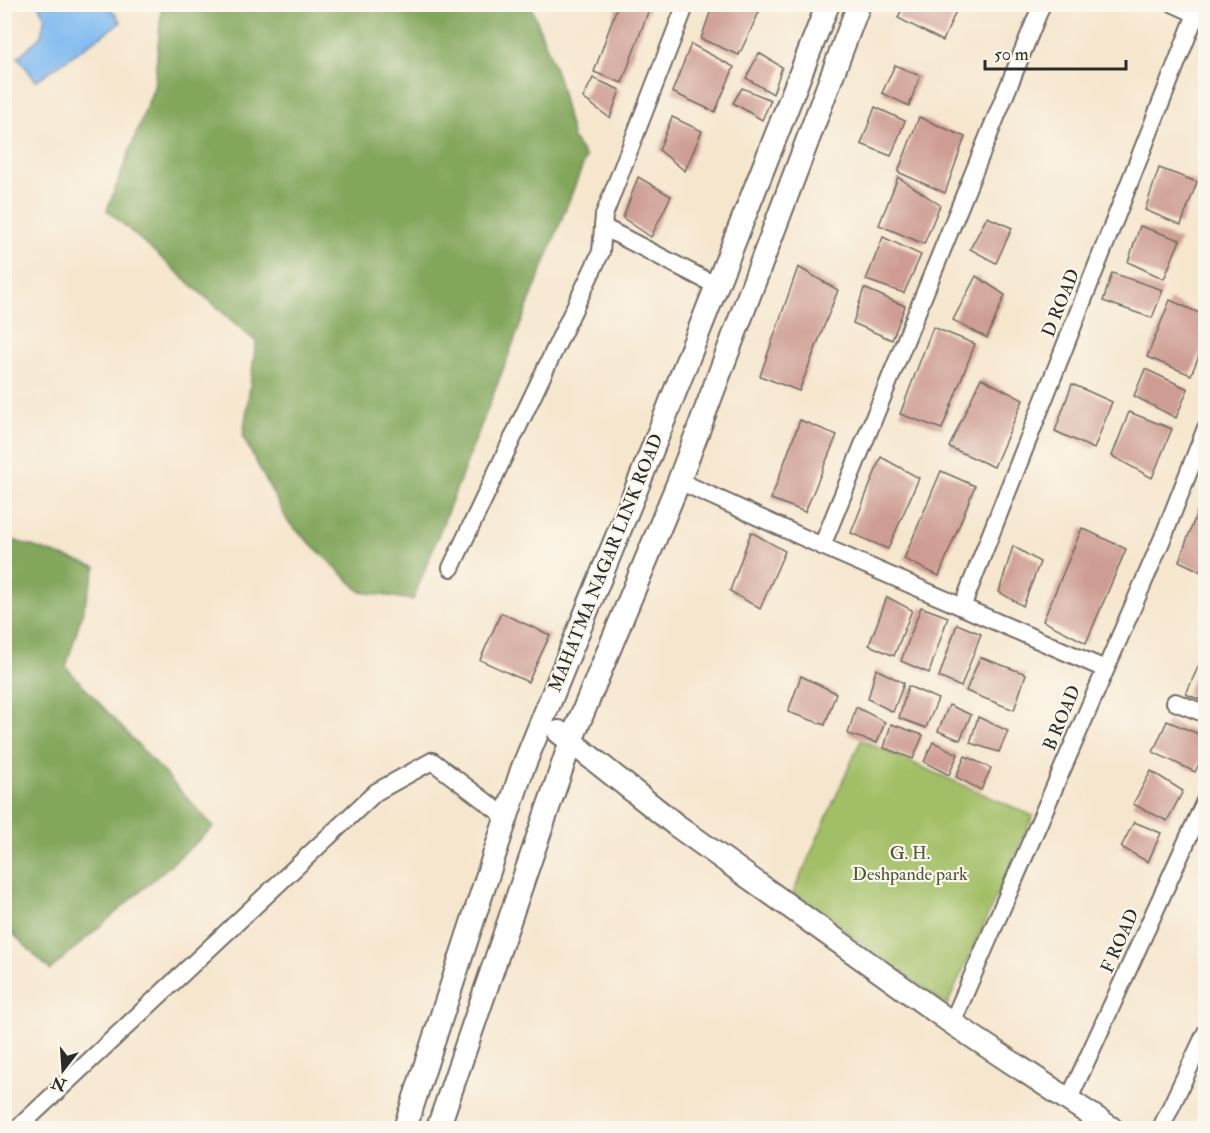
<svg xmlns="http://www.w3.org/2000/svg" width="1210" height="1133" viewBox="0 0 1210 1133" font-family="'IM FELL Double Pica',serif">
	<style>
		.green { fill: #a3bf66; stroke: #677548; stroke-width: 1.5 }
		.forest { fill: #82a65b; stroke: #566843; stroke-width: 1.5 }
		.water { fill: #7fbaf1; stroke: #55728e; stroke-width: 1.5 }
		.building { fill: #ce9c92 }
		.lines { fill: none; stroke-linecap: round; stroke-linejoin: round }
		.street-casing { stroke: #726c64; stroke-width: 20 }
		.secondary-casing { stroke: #726c64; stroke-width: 26 }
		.street { stroke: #fff; stroke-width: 16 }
		.secondary { stroke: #fff; stroke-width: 22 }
		.labels { text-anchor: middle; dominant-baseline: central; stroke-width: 4.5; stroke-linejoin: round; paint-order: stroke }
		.street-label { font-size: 18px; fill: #2b2b2b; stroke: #fbf7ec }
		.park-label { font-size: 18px; fill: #4f573d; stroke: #fbf7ec }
	</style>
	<rect width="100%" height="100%" fill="#fbf7ec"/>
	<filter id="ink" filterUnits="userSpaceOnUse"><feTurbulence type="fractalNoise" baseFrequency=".0167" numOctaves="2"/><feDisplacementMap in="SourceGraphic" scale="12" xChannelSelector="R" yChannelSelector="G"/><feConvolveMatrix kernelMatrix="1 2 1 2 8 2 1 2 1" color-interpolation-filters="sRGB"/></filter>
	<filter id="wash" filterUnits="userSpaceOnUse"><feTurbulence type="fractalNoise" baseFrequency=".008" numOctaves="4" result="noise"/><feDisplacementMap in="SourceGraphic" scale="24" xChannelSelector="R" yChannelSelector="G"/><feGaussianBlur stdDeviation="1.35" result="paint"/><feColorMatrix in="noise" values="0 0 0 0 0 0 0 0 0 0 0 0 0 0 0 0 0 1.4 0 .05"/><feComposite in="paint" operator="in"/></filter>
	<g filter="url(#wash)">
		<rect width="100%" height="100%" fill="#f6e6ce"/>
		<!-- green -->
		<polygon class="green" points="861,740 1033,816 947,1005 793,893"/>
		<!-- forest -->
		<g class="forest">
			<polygon points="162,5 531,5 558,77 573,139 586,157 413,600 361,592 288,522 243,437 256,342 107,210 154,87"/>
			<polygon points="4,537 96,567 66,667 214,827 50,970 5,926"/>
		</g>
		<!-- water -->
		<polygon class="water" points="38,5 108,5 121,22 36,81 18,57 41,36 45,17"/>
		<g id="blocks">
			<!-- building -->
			<g class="building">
				<polygon points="618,4 651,4 622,83 594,72"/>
				<polygon points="713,4 748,4 760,10 739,55 701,39"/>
				<polygon points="904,4 959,4 943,41 898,18"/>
				<polygon points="691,44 734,67 715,112 672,92"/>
				<polygon points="759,53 782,67 773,94 746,78"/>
				<polygon points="895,65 920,76 909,106 882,93"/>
				<polygon points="593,78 620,90 610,118 583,98"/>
				<polygon points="742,88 771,100 762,120 733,103"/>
				<polygon points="875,107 905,121 891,156 861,144"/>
				<polygon points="672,117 702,131 685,171 659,150"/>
				<polygon points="919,117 965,137 945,193 898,172"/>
				<polygon points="1159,168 1197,182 1181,225 1145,210"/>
				<polygon points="638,177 671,196 651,237 623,218"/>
				<polygon points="898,177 940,205 924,244 879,225"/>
				<polygon points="987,217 1012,228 996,263 970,249"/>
				<polygon points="1140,226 1180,240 1164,279 1128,262"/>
				<polygon points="883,237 921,255 904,293 866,280"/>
				<polygon points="798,267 838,290 799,391 760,376"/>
				<polygon points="1112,273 1163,290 1152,318 1103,301"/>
				<polygon points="976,276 1005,295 987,338 953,320"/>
				<polygon points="864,288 905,306 892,340 853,323"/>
				<polygon points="1170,300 1206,316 1206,339 1191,375 1147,357"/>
				<polygon points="933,327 975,344 942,429 900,414"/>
				<polygon points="1145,369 1188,389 1176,418 1134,396"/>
				<polygon points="981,378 1023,400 994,467 949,447"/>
				<polygon points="1072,384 1112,402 1094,449 1055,431"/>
				<polygon points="1129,412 1172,429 1152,478 1112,456"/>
				<polygon points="800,420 837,435 805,512 771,499"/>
				<polygon points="881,457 919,478 888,549 851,533"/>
				<polygon points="941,471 975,486 939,576 904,559"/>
				<polygon points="1205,491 1206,491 1206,574 1179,561"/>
				<polygon points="1082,528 1126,549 1086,643 1043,621"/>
				<polygon points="751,532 785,551 760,609 730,591"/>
				<polygon points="1013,546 1040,562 1023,606 999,592"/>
				<polygon points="887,597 912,610 894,656 869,645"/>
				<polygon points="921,607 948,617 929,673 901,661"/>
				<polygon points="501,613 550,635 528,682 480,660"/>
				<polygon points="957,624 981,634 961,687 939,677"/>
				<polygon points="1206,649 1206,702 1186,694"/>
				<polygon points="980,657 1026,674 1014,710 966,691"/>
				<polygon points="876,669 904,683 893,712 868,699"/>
				<polygon points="801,676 836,693 825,725 788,712"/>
				<polygon points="908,686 938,699 926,728 899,718"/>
				<polygon points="949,705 971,715 960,740 938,731"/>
				<polygon points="856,707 885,722 877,743 848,734"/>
				<polygon points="978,717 1008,731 999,752 970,743"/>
				<polygon points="1167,721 1206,737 1206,750 1195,772 1153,752"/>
				<polygon points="891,724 923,735 913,759 884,748"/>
				<polygon points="933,742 958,754 949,775 924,762"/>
				<polygon points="965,756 991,768 981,790 956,777"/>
				<polygon points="1151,771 1183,791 1167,821 1133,804"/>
				<polygon points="1134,822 1161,833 1148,862 1121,847"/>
			</g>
		</g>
	</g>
	<g filter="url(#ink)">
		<use href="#blocks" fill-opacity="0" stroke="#726c64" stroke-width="1.5"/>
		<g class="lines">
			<defs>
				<g id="street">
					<polyline points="1174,4 1205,18"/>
					<polyline points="603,227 717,286"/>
					<polyline points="679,481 822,546 1105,669"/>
					<polyline points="822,546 1042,4"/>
					<polyline points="451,568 601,252 604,215 686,4"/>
					<polyline points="962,607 1196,14"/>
					<polyline points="1175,702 1206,714"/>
					<polyline points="952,1023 1164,535 1206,428"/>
					<polyline points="1069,1099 1206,799"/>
					<polyline points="18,1128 376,792 432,761 506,817"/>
					<polyline points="1161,1128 1206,1032"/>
				</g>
				<g id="secondary">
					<polyline points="559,732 676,825 952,1023 1111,1128"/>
					<polyline points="405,1128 522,770 646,465 828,4"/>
					<polyline points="438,1128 571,741 679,481 859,4"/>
				</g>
			</defs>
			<!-- street casing -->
			<use href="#street" class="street-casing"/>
			<!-- secondary casing -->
			<use href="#secondary" class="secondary-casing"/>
			<!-- street -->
			<use href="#street" class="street"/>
			<!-- secondary -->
			<use href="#secondary" class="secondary"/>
		</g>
	</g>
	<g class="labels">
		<!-- street labels -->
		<g class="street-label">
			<text transform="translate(1061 303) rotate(-68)">D ROAD</text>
			<text transform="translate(606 563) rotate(-68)">MAHATMA NAGAR LINK ROAD</text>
			<text transform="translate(1062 718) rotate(-67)">B ROAD</text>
			<text transform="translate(1120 941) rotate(-66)">F ROAD</text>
		</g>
		<!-- park labels -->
		<g class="park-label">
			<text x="910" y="853">G. H.<tspan x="910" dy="21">Deshpande park</tspan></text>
		</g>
	</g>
	<!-- margin -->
	<rect width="1210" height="1133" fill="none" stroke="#fbf7ec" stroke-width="24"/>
	<!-- north arrow -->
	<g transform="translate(63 1070) rotate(197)" stroke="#fbf7ec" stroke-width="4.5" paint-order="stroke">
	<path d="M0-4.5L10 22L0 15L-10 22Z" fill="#2b2b2b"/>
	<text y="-9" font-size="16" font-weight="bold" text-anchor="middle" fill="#2b2b2b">N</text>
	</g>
	<!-- scale -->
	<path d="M985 60v9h141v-9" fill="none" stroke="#2b2b2b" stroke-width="3"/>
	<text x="994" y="60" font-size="18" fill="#2b2b2b" stroke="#fbf7ec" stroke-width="4.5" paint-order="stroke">50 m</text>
</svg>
